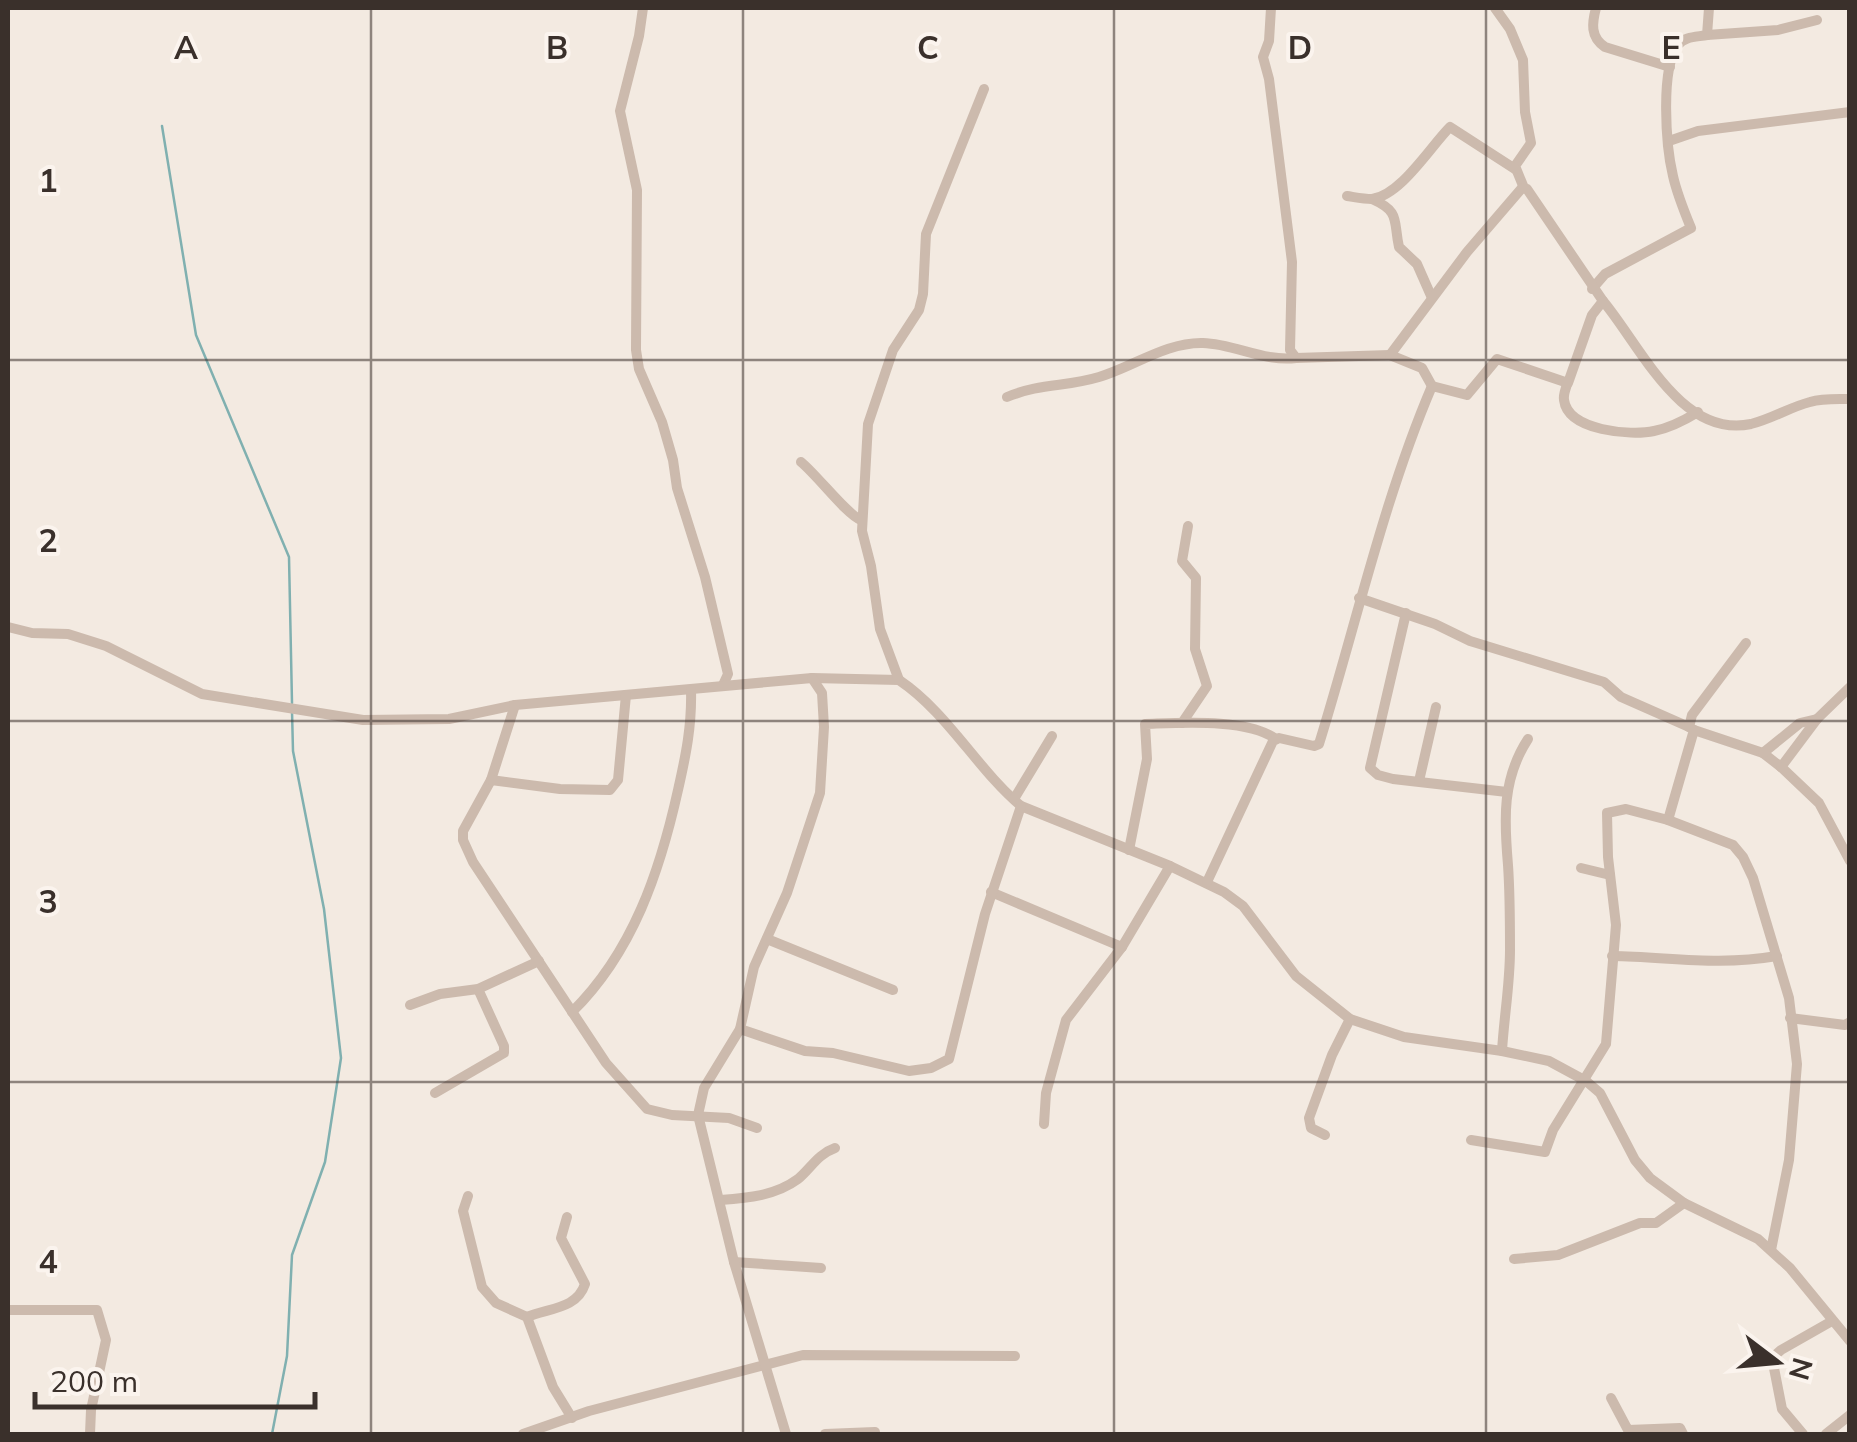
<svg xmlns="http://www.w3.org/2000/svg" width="1857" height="1442" viewBox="0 0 1857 1442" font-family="Mulish,sans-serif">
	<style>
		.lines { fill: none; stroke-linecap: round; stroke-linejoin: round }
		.stream { stroke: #80b0b0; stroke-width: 2.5 }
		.minor { stroke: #ccbaad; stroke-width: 10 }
		.grid { fill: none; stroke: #3a302b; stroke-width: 2.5; stroke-opacity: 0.55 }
		.grid-label { font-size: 32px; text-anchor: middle; font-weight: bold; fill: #3a302b; stroke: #fbf4ee; stroke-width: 8; stroke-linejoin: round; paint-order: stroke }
	</style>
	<rect width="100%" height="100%" fill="#f3eae1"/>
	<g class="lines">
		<!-- stream -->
		<g class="stream">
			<polyline points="162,126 196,335 289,557 292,703"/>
			<polyline points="272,1434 287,1356 292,1255 325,1162 341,1058 324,909 293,751 292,711"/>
		</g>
		<!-- minor -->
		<g class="minor">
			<polyline points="643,8 639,36 620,111 637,190 636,350 639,369 662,422 673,460 677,488 705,577 728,674 723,685"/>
			<polyline points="1271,8 1269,41 1263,57 1269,79 1292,262 1290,350 1296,358 1390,355"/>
			<polyline points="1495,8 1510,29 1523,60 1525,112 1531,143 1515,166 1524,188"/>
			<path d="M1596,8c-4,15 -6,29 9,39l65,20"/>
			<polyline points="1707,35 1778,30 1817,20"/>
			<polyline points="1669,141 1698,131 1850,112"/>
			<path d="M1347,196c7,1 17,3 25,3 29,-4 58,-52 78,-72l65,42"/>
			<path d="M1372,199c29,13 21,21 27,48l18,17 15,34"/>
			<path d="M1592,289l13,-15 86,-46c-7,-17 -14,-34 -18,-52 -7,-29 -13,-107 5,-131 6,-9 20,-8 29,-10l2,-27"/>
			<path d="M1567,384c-1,5 -4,10 -3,16 4,31 67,36 90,31 16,-3 31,-11 44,-19"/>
			<polyline points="1432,386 1422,368 1390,355 1467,252 1522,188 1527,189 1603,301"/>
			<path d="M1007,397c34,-14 59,-10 92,-20 34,-10 67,-35 104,-34 32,1 61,19 93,15"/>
			<path d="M801,462c17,14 46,53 60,58"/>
			<polyline points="1359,598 1435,624 1470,641 1604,682 1621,697 1689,727"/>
			<polyline points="1406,613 1370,768 1378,775 1393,779 1507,792"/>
			<path d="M8,627l24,6 36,1 38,12 96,48 161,26 86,-1 66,-14 297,-27 87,2c49,33 78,89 122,126l149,60 54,26 19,14 53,70 54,43 54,18 98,14 47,10 37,20 14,12 35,67 15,18 34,25 74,36 32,29 60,73"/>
			<polyline points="899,680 880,629 871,566 862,531 868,424 893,350 919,310 923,294 926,234 984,89"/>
			<polyline points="515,705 491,780 463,831 463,840 473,862 606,1063 647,1109 672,1115 729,1118 757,1128"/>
			<polyline points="1182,723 1207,686 1195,649 1196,578 1182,561 1188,526"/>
			<polyline points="1694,730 1763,753 1781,767 1817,719 1850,687"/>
			<polyline points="1763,753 1800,723 1817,719"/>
			<polyline points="1781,767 1819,803 1850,861"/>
			<polyline points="491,780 560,789 610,790 618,780 626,695"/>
			<polyline points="1419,781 1436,707"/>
			<polyline points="1014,799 1052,736"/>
			<polyline points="1668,820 1694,730 1689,727 1692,715 1746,643"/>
			<path d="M1129,850l18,-91 -2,-35c35,-1 102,-6 131,15"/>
			<polyline points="1581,868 1610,875"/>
			<path d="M1207,882l66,-141 6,-3 35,8 5,-2c37,-119 64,-243 113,-358l35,9 30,-36 71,24 24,-68 11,-14c37,44 78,138 148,123 21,-5 39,-17 59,-22 13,-4 27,-3 40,-3"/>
			<polyline points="991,892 1122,947"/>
			<polyline points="767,939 893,990"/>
			<path d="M1612,956c59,1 106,10 165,0"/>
			<polyline points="410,1005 440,994 478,989 539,961"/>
			<path d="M572,1012c61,-60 88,-141 106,-222 8,-35 14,-65 13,-100"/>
			<polyline points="1790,1018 1845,1025 1850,1022"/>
			<polyline points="740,1029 805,1051 833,1053 909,1071 931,1068 949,1059 985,914 1021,806"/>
			<path d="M1502,1051c2,-34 8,-67 8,-101 0,-28 0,-56 -2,-85 -4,-46 -6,-86 20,-126"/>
			<polyline points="435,1093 504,1053 504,1046 478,989"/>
			<polyline points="1044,1124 1046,1093 1066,1020 1122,947 1170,866"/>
			<polyline points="1325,1135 1311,1128 1309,1118 1332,1055 1350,1019"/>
			<polyline points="1471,1140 1545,1152 1553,1130 1606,1044 1616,925 1608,857 1607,813 1626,809 1668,820 1733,845 1743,857 1753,878 1789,998 1797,1064 1789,1160 1771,1250"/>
			<polyline points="468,1196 463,1211 482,1287 496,1303 527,1317 553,1387 572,1418"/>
			<path d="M720,1200c27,-2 55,-4 78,-21 13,-11 20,-25 37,-31"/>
			<polyline points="1514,1259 1558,1255 1640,1223 1656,1223 1684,1203"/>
			<polyline points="734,1262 821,1268"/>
			<polyline points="8,1310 97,1310 106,1340 91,1410 90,1434"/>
			<path d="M527,1317c22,-9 50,-8 58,-33l-24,-46 6,-21"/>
			<polyline points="1611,1398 1628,1430 1680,1428 1683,1434"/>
			<polyline points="523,1434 589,1411 803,1355 1015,1356"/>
			<polyline points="786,1434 734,1262 698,1115 704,1088 740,1029 754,967 787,893 820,793 824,727 822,693 812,678"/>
			<polyline points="825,1434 875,1432"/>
			<polyline points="1803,1434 1782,1409 1772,1358 1781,1350 1832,1321"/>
			<polyline points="1826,1434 1850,1415"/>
		</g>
	</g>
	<!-- grid -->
	<path class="grid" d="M371,8v1426M743,8v1426M1114,8v1426M1486,8v1426M8,360h1842M8,721h1842M8,1082h1842"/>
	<g class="grid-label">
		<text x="186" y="59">A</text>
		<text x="557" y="59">B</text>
		<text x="928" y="59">C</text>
		<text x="1300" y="59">D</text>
		<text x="1671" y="59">E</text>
		<text x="48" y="192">1</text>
		<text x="48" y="552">2</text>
		<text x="48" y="913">3</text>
		<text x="48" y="1273">4</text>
	</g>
	<!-- border -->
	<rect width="1857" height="1442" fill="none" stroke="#3a302b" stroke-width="20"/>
	<!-- north arrow -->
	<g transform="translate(1777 1362) rotate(106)" stroke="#fbf4ee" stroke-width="8" paint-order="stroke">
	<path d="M0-8L18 38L0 25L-18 38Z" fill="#3a302b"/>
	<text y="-15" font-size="28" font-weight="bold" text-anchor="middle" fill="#3a302b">N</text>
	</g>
	<!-- scale -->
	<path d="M35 1392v15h280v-15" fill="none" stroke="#3a302b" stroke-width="5"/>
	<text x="50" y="1392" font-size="30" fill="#3a302b" stroke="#fbf4ee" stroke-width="8" paint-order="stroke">200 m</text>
</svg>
